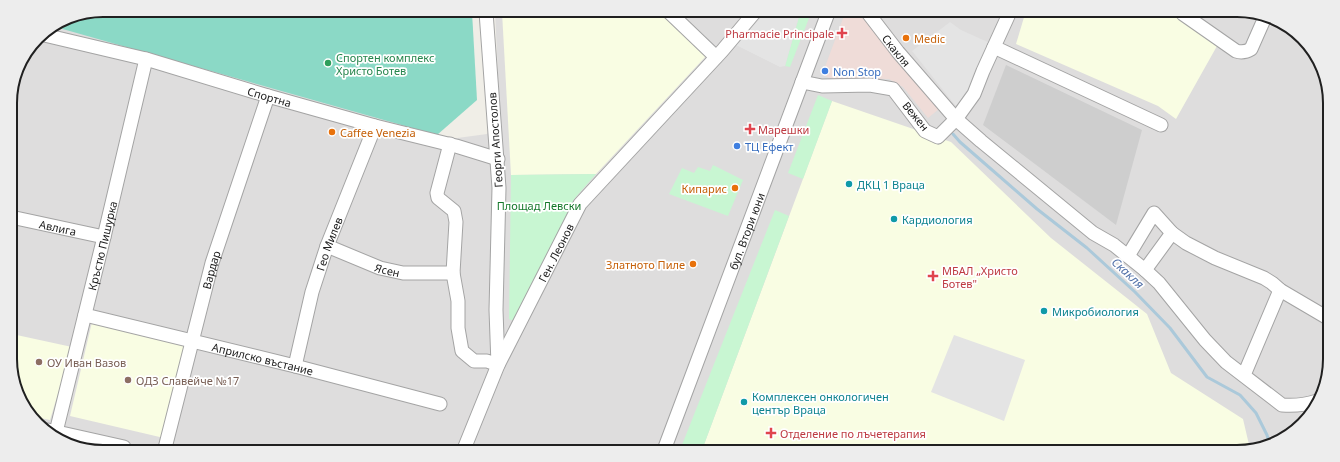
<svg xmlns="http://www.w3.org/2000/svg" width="1340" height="462" viewBox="0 0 1340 462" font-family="'Noto Sans',sans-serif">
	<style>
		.residential { fill: #dedddd }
		.commercial { fill: #efdcd8 }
		.education { fill: #f9fde3 }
		.religious { fill: #cecece }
		.park { fill: #c8f6d2 }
		.pitch { fill: #8bd9c6 }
		.parking { fill: #e4e4e4 }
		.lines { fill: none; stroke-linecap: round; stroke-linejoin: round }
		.stream { stroke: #abc9da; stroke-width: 3 }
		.minor-casing { stroke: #a4a4a4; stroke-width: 15 }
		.minor { stroke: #fff; stroke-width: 13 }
		.health-dot { fill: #e0444e; stroke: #fff; stroke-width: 1.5 }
		.food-dot { fill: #e8710a; stroke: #fff; stroke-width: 1.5 }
		.leisure-dot { fill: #2e9e5b; stroke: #fff; stroke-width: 1.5 }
		.shop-dot { fill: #3f7fe0; stroke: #fff; stroke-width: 1.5 }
		.culture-dot { fill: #0f9aa8; stroke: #fff; stroke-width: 1.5 }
		.education-dot { fill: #8d6e63; stroke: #fff; stroke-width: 1.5 }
		.labels { text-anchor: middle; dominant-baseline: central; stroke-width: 3.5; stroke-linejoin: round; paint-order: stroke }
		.health-label { font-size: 11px; fill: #be3a42; stroke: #fff; text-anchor: start }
		.food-label { font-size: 11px; fill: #c56008; stroke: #fff; text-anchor: start }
		.street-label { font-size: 11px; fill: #202020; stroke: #fff }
		.leisure-label { font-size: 11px; fill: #27864d; stroke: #fff; text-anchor: start }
		.shop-label { font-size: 11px; fill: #366cbe; stroke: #fff; text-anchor: start }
		.culture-label { font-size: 11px; fill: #0d838f; stroke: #fff; text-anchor: start }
		.park-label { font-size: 11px; fill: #14782a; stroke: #fff }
		.education-label { font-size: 11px; fill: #785e54; stroke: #fff; text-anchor: start }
		.water-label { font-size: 12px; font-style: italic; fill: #5372a9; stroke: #fff }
		.rim { fill: none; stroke: #202020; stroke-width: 2 }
	</style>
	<rect width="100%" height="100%" fill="#f0eee7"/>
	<!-- residential -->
	<polygon class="residential" points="495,12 1267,15 1307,42 1329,90 1325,389 1294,433 1243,452 73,447 33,421 12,377 10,96 20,61 41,33 55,25 264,81 450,139 487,134 500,116"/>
	<!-- commercial -->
	<polygon class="commercial" points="845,13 861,13 868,20 939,109 928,118 903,87 889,79 856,78 836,80 822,75"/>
	<!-- education -->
	<g class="education">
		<polygon points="502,12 658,12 706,56 596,174 511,175"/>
		<polygon points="1025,14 1172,14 1217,46 1176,119 1158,106 1016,44"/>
		<polygon points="832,101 951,142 1051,238 1147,314 1171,373 1243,419 1250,449 1243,452 702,450"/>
		<polygon points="92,322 186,344 164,438 70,416"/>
		<polygon points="12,334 72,347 50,420 31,416 12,377"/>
	</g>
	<!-- religious -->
	<polygon class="religious" points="1006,65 1142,130 1116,225 983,125"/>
	<!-- park -->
	<g class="park">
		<polygon points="800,13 811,13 790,67 785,66"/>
		<polygon points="818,95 832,101 803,179 788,173"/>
		<polygon points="713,165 743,180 728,216 669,194 682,168 694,173 698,167 710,171"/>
		<polygon points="596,174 575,198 516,322 509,319 511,175"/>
		<polygon points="775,210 789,216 702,450 680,450"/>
	</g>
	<!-- pitch -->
	<polygon class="pitch" points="103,10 472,12 477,100 437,135 52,26 67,17"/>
	<!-- parking -->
	<g class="parking">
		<polygon points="765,13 800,13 785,66 780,67 736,45"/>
		<polygon points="950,22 961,30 992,44 975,83 960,105 955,105 951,100 912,51"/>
		<polygon points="954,335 1025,360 1004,421 931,392"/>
	</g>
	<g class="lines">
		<!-- stream -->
		<polyline class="stream" points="953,134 960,142 1037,209 1087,248 1135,292 1170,328 1207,377 1240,395 1256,413 1267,435 1269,442"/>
		<defs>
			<g id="minor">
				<polyline points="669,12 716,57"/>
				<path id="s1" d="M868,13l30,39 58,67 25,22 112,92 21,12 31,25 14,13 46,57 21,22 56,43c13,1 23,0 35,-4"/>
				<path d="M1183,14l53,37c6,2 10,1 15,-2l15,-34"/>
				<path id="s2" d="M40,34l106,25 122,37 107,30 81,20 42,13"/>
				<polyline points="994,47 1161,125"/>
				<polyline points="802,82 822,86 870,85 893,89 925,131 938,137 956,119 974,94 983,71 1009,14"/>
				<polyline points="450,144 437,193 438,198 454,211 456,222 453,273 458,301 458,328 462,351 474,361 487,361 498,365 496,310 499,188 486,12"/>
				<path id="s3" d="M11,217l93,20"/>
				<path id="s4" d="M327,246l53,22 23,5h50"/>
				<polyline points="1128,256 1154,213 1172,233 1186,243 1215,258 1264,278 1272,283 1280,290 1326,317"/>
				<polyline points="1145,270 1172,233"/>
				<path id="s5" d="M85,315l210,51 145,38"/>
				<path id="s6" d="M295,366l17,-74 15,-46 48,-120"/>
				<polyline points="1244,375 1280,290"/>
				<polyline points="48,430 124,447"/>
				<path id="s7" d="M56,432l48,-195 42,-178"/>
				<path id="s8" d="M165,448l47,-185 56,-167"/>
				<path id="s9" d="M464,449l34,-84 82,-161 142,-153 32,-38"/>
				<path id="s10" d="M664,450l164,-437"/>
			</g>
		</defs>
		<!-- minor casing -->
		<use href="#minor" class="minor-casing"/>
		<!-- minor -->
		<use href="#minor" class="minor"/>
	</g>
	<!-- markers -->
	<g class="health-dot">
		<path d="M840 27h4v4h4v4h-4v4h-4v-4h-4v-4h4z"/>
		<path d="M748 123h4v4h4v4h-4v4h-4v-4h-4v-4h4z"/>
		<path d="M931 270h4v4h4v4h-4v4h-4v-4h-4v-4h4z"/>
		<path d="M769 427h4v4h4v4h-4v4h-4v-4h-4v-4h4z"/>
	</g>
	<g class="food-dot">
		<circle cx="906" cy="38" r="4"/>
		<circle cx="332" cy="132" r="4"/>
		<circle cx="735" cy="188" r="4"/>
		<circle cx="693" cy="264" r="4"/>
	</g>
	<circle class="leisure-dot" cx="328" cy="63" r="4"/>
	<g class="shop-dot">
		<circle cx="825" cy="71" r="4"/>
		<circle cx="737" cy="146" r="4"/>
	</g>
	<g class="culture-dot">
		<circle cx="849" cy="184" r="4"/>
		<circle cx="894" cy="219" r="4"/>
		<circle cx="1044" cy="311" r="4"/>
		<circle cx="744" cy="402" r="4"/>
	</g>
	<g class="education-dot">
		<circle cx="39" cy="362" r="4"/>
		<circle cx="128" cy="380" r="4"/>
	</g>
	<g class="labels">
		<!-- health labels -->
		<g class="health-label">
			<text x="834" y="33" text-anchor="end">Pharmacie Principale</text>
			<text x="758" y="129">Марешки</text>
			<text x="942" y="270">МБАЛ „Христо<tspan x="942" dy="13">Ботев"</tspan></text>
			<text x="780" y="433">Отделение по лъчетерапия</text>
		</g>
		<!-- food labels -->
		<g class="food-label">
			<text x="914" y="38">Medic</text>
			<text x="340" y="132">Caffee Venezia</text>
			<text x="727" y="188" text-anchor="end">Кипарис</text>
			<text x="685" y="264" text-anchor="end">Златното Пиле</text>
		</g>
		<!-- street labels -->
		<g class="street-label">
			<text stroke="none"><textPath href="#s1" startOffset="47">Скакля</textPath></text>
			<text stroke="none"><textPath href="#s2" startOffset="238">Спортна</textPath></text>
			<text transform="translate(916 116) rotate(50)">Вежен</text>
			<text transform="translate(495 140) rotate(-94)">Георги Апостолов</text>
			<text stroke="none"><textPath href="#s3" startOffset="48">Авлига</textPath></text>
			<text stroke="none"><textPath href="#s10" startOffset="234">бул. Втори юни</textPath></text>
			<text stroke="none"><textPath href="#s6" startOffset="127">Гео Милев</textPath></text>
			<text stroke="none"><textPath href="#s7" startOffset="192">Кръстю Пишурка</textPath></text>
			<text stroke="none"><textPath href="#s9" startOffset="217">Ген. Леонов</textPath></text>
			<text stroke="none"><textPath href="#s4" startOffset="65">Ясен</textPath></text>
			<text stroke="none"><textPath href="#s8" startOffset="184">Вардар</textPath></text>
			<text stroke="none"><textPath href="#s5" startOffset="183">Априлско въстание</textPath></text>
		</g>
		<!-- leisure labels -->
		<g class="leisure-label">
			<text x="336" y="57">Спортен комплекс<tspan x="336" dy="13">Христо Ботев</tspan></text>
		</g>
		<!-- shop labels -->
		<g class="shop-label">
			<text x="833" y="71">Non Stop</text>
			<text x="745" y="146">ТЦ Ефект</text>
		</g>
		<!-- culture labels -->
		<g class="culture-label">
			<text x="857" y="184">ДКЦ 1 Враца</text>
			<text x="902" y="219">Кардиология</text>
			<text x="1052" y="311">Микробиология</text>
			<text x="752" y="396">Комплексен онкологичен<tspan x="752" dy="13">център Враца</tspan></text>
		</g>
		<!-- park labels -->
		<g class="park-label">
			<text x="539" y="205">Площад Левски</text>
		</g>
		<!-- education labels -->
		<g class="education-label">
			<text x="47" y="362">ОУ Иван Вазов</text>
			<text x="136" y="380">ОДЗ Славейче №17</text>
		</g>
		<!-- water labels -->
		<g class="water-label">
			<text transform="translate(1128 273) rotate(43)">Скакля</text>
		</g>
	</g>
	<!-- crop -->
	<path d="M0 0H1340V462H0ZM103 17H1237A86 86 0 0 1 1323 103V359A86 86 0 0 1 1237 445H103A86 86 0 0 1 17 359V103A86 86 0 0 1 103 17Z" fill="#ededed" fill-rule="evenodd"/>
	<path class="rim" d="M103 17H1237A86 86 0 0 1 1323 103V359A86 86 0 0 1 1237 445H103A86 86 0 0 1 17 359V103A86 86 0 0 1 103 17Z"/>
</svg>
